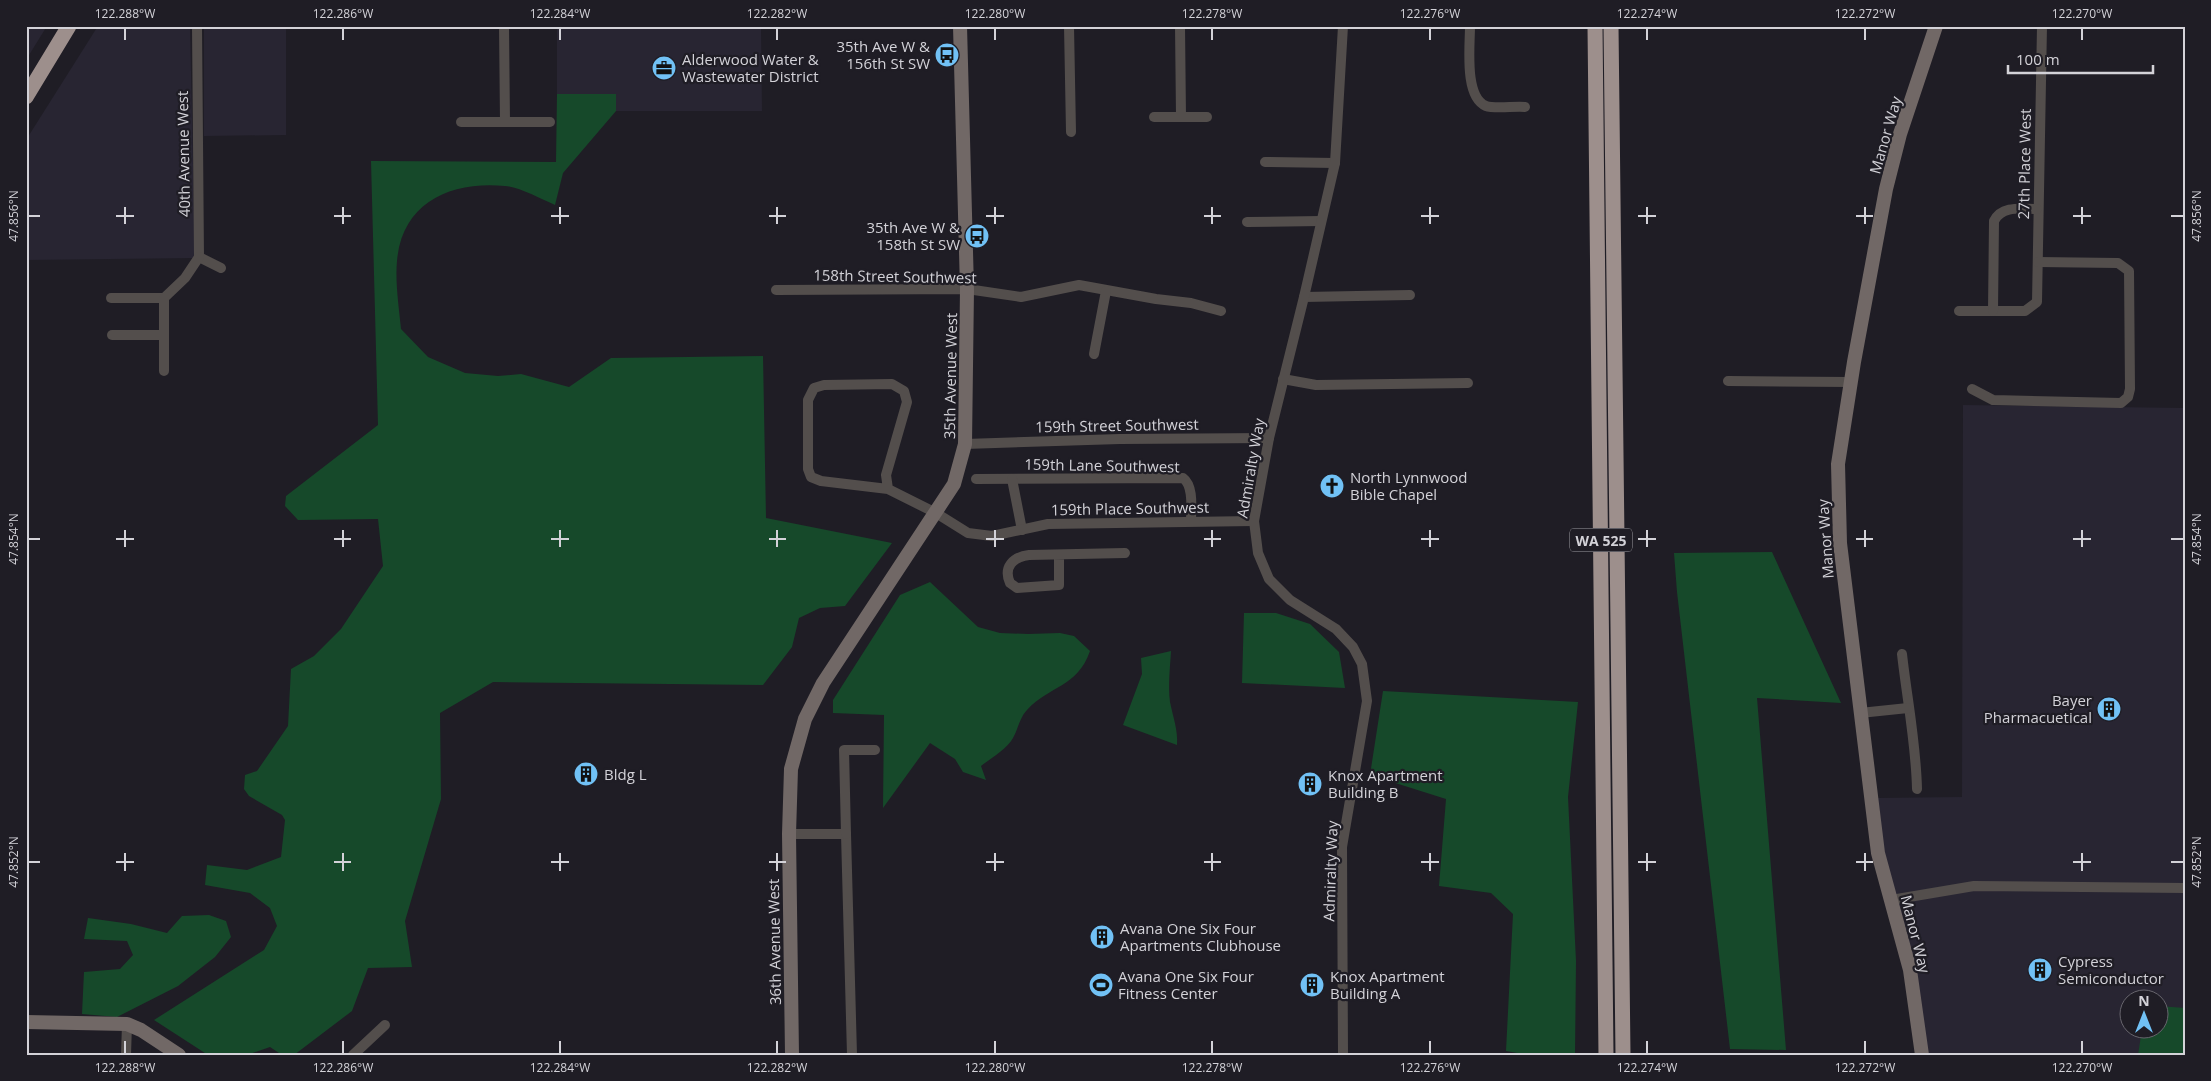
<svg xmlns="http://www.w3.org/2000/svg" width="2211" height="1081" viewBox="0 0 2211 1081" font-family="'Open Sans',sans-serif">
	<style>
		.built { fill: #282532; fill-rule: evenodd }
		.green { fill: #16492a }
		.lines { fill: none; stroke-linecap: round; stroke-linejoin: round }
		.street { stroke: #534e4c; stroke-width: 10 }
		.secondary { stroke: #716866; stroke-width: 14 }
		.highway { stroke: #9d8f8c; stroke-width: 15 }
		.ticks { fill: none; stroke: #d3d2d8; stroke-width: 2 }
		.labels { text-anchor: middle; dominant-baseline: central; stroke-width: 4.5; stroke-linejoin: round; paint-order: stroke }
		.shield { fill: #1f1d25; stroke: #9d9ca2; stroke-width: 1 }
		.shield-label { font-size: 14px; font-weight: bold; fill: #d3d2d8 }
		.poi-label { font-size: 15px; fill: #d3d2d8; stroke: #1f1d25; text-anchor: start }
		.street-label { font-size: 15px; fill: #d3d2d8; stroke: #1f1d25 }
		.neatline { fill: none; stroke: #d3d2d8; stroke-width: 2 }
		.ticks-label { font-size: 12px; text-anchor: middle; fill: #d3d2d8 }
	</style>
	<rect width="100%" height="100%" fill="#1f1d25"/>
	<!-- built -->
	<g class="built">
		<polygon points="26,26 47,26 26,60"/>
		<polygon points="98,26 190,26 195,258 26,260 26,140"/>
		<polygon points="204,26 286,26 286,135 204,136"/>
		<polygon points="557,26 761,26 762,111 616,111 615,94 557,94"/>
		<path d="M1963,405l222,3v647h-263l-31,-155 -14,-102 85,-1zM2128,998h30v30h-30z"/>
	</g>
	<!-- green -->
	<g class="green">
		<path d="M557,94h59v17l-53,62 -8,32c-14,-6 -36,-18 -50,-19 -54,-5 -103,16 -108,75 -2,22 2,46 4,68l27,28 37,16 33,3 23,-2 48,13 42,-29 152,-2 3,162 126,25 -47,63 -25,2 -21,10 -7,29 -29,38 -270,-3 -53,31 1,86 -36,122 7,46 -44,1 -16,43 -58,44h-12l-12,-8 -23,8h-39l-54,-35 110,-70 13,-24 -7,-18 -20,-15 -45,-8 2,-20 40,5 34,-13 4,-37 -3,-5 -33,-19 -5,-7 1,-14 12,-4 31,-45 3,-57 23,-13 27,-27 42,-63 -5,-47 -80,1 -13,-14 1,-10 92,-71 -7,-264 185,1z"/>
		<polygon points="1772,552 1841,703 1757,698 1786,1050 1730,1049 1677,592 1674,553"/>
		<path d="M930,582l48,45 22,6 28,1 32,-1 14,3 16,15c-13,37 -40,34 -63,59 -7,7 -9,19 -14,28 -6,11 -22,20 -32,28l5,14 -23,-8 -8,-13 -25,-16 -47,65 1,-93 -51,-2v-13l67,-105z"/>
		<polygon points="1244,613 1276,613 1310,624 1339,652 1345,688 1242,683"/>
		<path d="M1171,651c-1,17 -3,34 -1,51 3,15 8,28 7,43l-54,-20 19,-51 -1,-16z"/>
		<polygon points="1383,691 1578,702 1568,797 1576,961 1575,1055 1529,1055 1506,1051 1513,914 1491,893 1439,886 1446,799 1370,775"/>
		<polygon points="209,915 226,921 231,937 215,957 178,986 117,1017 82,1014 84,972 120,969 133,955 127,941 84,939 88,918 131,924 167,933 182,916"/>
		<polygon points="2159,1006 2185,1008 2185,1055 2138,1055 2142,1029 2158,1028"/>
	</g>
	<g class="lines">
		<!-- street -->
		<g class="street">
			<polyline points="197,26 199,257 221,268"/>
			<polyline points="504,26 505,122"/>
			<polyline points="1069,26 1071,132"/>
			<polyline points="1180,26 1181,117"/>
			<path d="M1470,26c0,20 -6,71 16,80 8,3 29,0 39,1"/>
			<polyline points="1154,117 1207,117"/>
			<polyline points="461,122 550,122"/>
			<polyline points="1265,162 1335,163"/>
			<polyline points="1247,222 1321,221"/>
			<polyline points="776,290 967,289 1021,297 1079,285 1156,299 1191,303 1221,311"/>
			<polyline points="1304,297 1410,295"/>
			<polyline points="111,298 164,298"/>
			<polyline points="1959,311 2025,311 2037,302 2042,26"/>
			<path d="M1993,311l1,-90c8,-16 28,-12 43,-12"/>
			<polyline points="112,335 164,335"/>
			<polyline points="1094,354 1106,291"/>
			<polyline points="164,371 164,298 185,278 199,257"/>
			<polyline points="1283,379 1316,385 1468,383"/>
			<polyline points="1728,381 1850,382"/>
			<polyline points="1972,389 1993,400 2121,403 2128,397 2130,389 2129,271 2118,263 2038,262"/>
			<polyline points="965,444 1120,439 1269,438"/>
			<path d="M976,479l207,-1c11,8 8,31 8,43"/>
			<polyline points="1012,479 1022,530"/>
			<polyline points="888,489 886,475 907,402 904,391 892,384 824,385 814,388 808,400 808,469 811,477 821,481 888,489 936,513 968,533 992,536 1048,524 1254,521"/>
			<path d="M1059,555v30l-42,3 -7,-5c-7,-16 3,-26 19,-28l96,-2"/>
			<path d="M1902,654c5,45 14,89 15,135"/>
			<polyline points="1860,713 1908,708"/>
			<polyline points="789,834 846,834 852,1055"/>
			<polyline points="846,834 844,750 875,750"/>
			<polyline points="1891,900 1974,886 2185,888"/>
			<polyline points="126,1055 127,1024"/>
			<polyline points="353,1055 385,1025"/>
			<polyline points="1343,1055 1342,847 1367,701 1362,664 1353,647 1336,629 1290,600 1269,579 1258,553 1254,521 1269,438 1304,297 1335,163 1343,26"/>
		</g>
		<!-- secondary -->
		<g class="secondary">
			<polyline points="26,1022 127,1024 141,1030 179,1055"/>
			<polyline points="792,1055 789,834 791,769 805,719 823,683 954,484 965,444 967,289 960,26"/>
			<polyline points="1922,1055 1910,970 1878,853 1840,543 1838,464 1854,362 1886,189 1900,134 1936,26"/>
		</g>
		<!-- highway -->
		<g class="highway">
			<polyline points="1595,26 1606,1055"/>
			<polyline points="1611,26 1623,1055"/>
			<polyline points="26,97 69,26"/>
		</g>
	</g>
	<!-- ticks -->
	<path class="ticks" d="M125,28v12M343,28v12M560,28v12M777,28v12M995,28v12M1212,28v12M1430,28v12M1647,28v12M1865,28v12M2082,28v12M125,207v17M343,207v17M560,207v17M777,207v17M995,207v17M1212,207v17M1430,207v17M1647,207v17M1865,207v17M2082,207v17M28,216h12M116,216h18M334,216h17M551,216h18M769,216h17M986,216h18M1204,216h17M1421,216h18M1638,216h18M1856,216h17M2073,216h18M2171,216h13M125,530v17M343,530v17M560,530v17M777,530v17M995,530v17M1212,530v17M1430,530v17M1647,530v17M1865,530v17M2082,530v17M28,539h12M116,539h18M334,539h17M551,539h18M769,539h17M986,539h18M1204,539h17M1421,539h18M1638,539h18M1856,539h17M2073,539h18M2171,539h13M125,853v18M343,853v18M560,853v18M777,853v18M995,853v18M1212,853v18M1430,853v18M1647,853v18M1865,853v18M2082,853v18M28,862h12M116,862h18M334,862h17M551,862h18M769,862h17M986,862h18M1204,862h17M1421,862h18M1638,862h18M1856,862h17M2073,862h18M2171,862h13M125,1041v13M343,1041v13M560,1041v13M777,1041v13M995,1041v13M1212,1041v13M1430,1041v13M1647,1041v13M1865,1041v13M2082,1041v13"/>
	<!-- icons -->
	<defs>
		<symbol id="bus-disc" viewBox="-11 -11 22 22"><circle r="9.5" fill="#71c1f5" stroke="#1f1d25"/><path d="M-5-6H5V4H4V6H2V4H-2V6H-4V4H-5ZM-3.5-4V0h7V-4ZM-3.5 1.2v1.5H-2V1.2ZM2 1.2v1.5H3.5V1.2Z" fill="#111"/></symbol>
		<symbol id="office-disc" viewBox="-11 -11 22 22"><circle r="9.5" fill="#71c1f5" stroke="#1f1d25"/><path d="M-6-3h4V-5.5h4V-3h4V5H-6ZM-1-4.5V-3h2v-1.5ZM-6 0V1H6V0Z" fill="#111"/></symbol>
		<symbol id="church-disc" viewBox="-11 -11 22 22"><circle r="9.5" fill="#71c1f5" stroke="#1f1d25"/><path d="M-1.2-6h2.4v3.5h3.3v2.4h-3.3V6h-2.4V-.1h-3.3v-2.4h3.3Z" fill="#111"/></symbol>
		<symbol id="building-disc" viewBox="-11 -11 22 22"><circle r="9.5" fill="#71c1f5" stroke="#1f1d25"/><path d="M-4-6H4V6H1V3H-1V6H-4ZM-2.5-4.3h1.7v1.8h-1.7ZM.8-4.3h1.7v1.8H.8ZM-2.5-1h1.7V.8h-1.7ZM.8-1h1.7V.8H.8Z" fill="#111"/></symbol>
		<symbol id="stadium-disc" viewBox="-11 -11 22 22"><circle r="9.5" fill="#71c1f5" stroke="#1f1d25"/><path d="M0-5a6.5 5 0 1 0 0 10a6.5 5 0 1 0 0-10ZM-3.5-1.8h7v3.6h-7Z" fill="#111"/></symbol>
	</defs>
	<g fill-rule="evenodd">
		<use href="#bus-disc" x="933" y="41" width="28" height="28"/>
		<use href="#office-disc" x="650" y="54" width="28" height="28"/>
		<use href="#bus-disc" x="963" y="222" width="28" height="28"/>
		<use href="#church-disc" x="1318" y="472" width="28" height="28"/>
		<use href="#building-disc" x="2095" y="695" width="28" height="28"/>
		<use href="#building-disc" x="572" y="760" width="28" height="28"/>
		<use href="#building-disc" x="1296" y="770" width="28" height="28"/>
		<use href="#building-disc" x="1088" y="923" width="28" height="28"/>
		<use href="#building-disc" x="2026" y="956" width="28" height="28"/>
		<use href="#stadium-disc" x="1087" y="971" width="28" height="28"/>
		<use href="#building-disc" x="1298" y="971" width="28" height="28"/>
	</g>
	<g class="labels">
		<!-- shield labels -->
		<rect class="shield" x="1570" y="528.5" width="62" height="23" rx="4"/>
		<g class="shield-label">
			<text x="1601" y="540">WA 525</text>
		</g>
		<!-- poi labels -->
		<g class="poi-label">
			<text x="930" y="46" text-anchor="end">35th Ave W &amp;<tspan x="930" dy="17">156th St SW</tspan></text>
			<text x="682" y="59">Alderwood Water &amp;<tspan x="682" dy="17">Wastewater District</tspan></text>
			<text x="960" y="227" text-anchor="end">35th Ave W &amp;<tspan x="960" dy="17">158th St SW</tspan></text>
			<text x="1350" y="477">North Lynnwood<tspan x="1350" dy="17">Bible Chapel</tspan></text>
			<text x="2092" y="700" text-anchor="end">Bayer<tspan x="2092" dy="17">Pharmacuetical</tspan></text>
			<text x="604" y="774">Bldg L</text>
			<text x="1328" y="775">Knox Apartment<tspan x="1328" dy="17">Building B</tspan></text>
			<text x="1120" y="928">Avana One Six Four<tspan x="1120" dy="17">Apartments Clubhouse</tspan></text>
			<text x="2058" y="961">Cypress<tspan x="2058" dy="17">Semiconductor</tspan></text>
			<text x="1118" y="976">Avana One Six Four<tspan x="1118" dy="17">Fitness Center</tspan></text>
			<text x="1330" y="976">Knox Apartment<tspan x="1330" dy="17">Building A</tspan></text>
		</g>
		<!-- street labels -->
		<g class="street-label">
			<text transform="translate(1885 135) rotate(-74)">Manor Way</text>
			<text transform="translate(183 154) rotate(-91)">40th Avenue West</text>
			<text transform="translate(2024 164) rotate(-89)">27th Place West</text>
			<text transform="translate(895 276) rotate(1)">158th Street Southwest</text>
			<text transform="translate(950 376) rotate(-89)">35th Avenue West</text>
			<text transform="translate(1117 425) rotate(-1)">159th Street Southwest</text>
			<text transform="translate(1102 465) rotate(1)">159th Lane Southwest</text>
			<text transform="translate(1250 468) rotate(-80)">Admiralty Way</text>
			<text transform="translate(1130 508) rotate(-1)">159th Place Southwest</text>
			<text transform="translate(1825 539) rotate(-94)">Manor Way</text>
			<text transform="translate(1330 871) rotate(-88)">Admiralty Way</text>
			<text transform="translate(1916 934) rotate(76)">Manor Way</text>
			<text transform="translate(774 942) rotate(-91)">36th Avenue West</text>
		</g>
	</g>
	<!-- border -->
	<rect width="2211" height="1081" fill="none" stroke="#1f1d25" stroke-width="55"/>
	<!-- north arrow -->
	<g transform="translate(2144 1014)"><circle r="24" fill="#1f1d25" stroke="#67656d"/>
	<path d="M0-4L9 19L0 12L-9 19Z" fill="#71c1f5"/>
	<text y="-8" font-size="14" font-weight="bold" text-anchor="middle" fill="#d3d2d8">N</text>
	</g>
	<!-- scale -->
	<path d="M2008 65v8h145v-8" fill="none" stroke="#d3d2d8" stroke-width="2.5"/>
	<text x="2016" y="65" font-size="15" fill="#d3d2d8" stroke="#1f1d25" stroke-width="4" paint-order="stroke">100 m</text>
	<rect x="28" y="28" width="2156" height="1026" class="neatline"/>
	<g class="ticks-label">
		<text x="125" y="18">122.288°W</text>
		<text x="343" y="18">122.286°W</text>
		<text x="560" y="18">122.284°W</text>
		<text x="777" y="18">122.282°W</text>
		<text x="995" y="18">122.280°W</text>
		<text x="1212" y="18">122.278°W</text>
		<text x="1430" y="18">122.276°W</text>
		<text x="1647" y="18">122.274°W</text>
		<text x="1865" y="18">122.272°W</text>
		<text x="2082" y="18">122.270°W</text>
		<text transform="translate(14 216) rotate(-90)" y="4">47.856°N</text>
		<text transform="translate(2197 216) rotate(-90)" y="4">47.856°N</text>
		<text transform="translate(14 539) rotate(-90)" y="4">47.854°N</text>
		<text transform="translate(2197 539) rotate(-90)" y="4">47.854°N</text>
		<text transform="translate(14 862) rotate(-90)" y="4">47.852°N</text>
		<text transform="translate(2197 862) rotate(-90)" y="4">47.852°N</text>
		<text x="125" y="1072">122.288°W</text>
		<text x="343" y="1072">122.286°W</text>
		<text x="560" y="1072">122.284°W</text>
		<text x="777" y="1072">122.282°W</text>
		<text x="995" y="1072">122.280°W</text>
		<text x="1212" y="1072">122.278°W</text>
		<text x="1430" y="1072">122.276°W</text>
		<text x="1647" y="1072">122.274°W</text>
		<text x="1865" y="1072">122.272°W</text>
		<text x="2082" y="1072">122.270°W</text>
	</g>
</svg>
